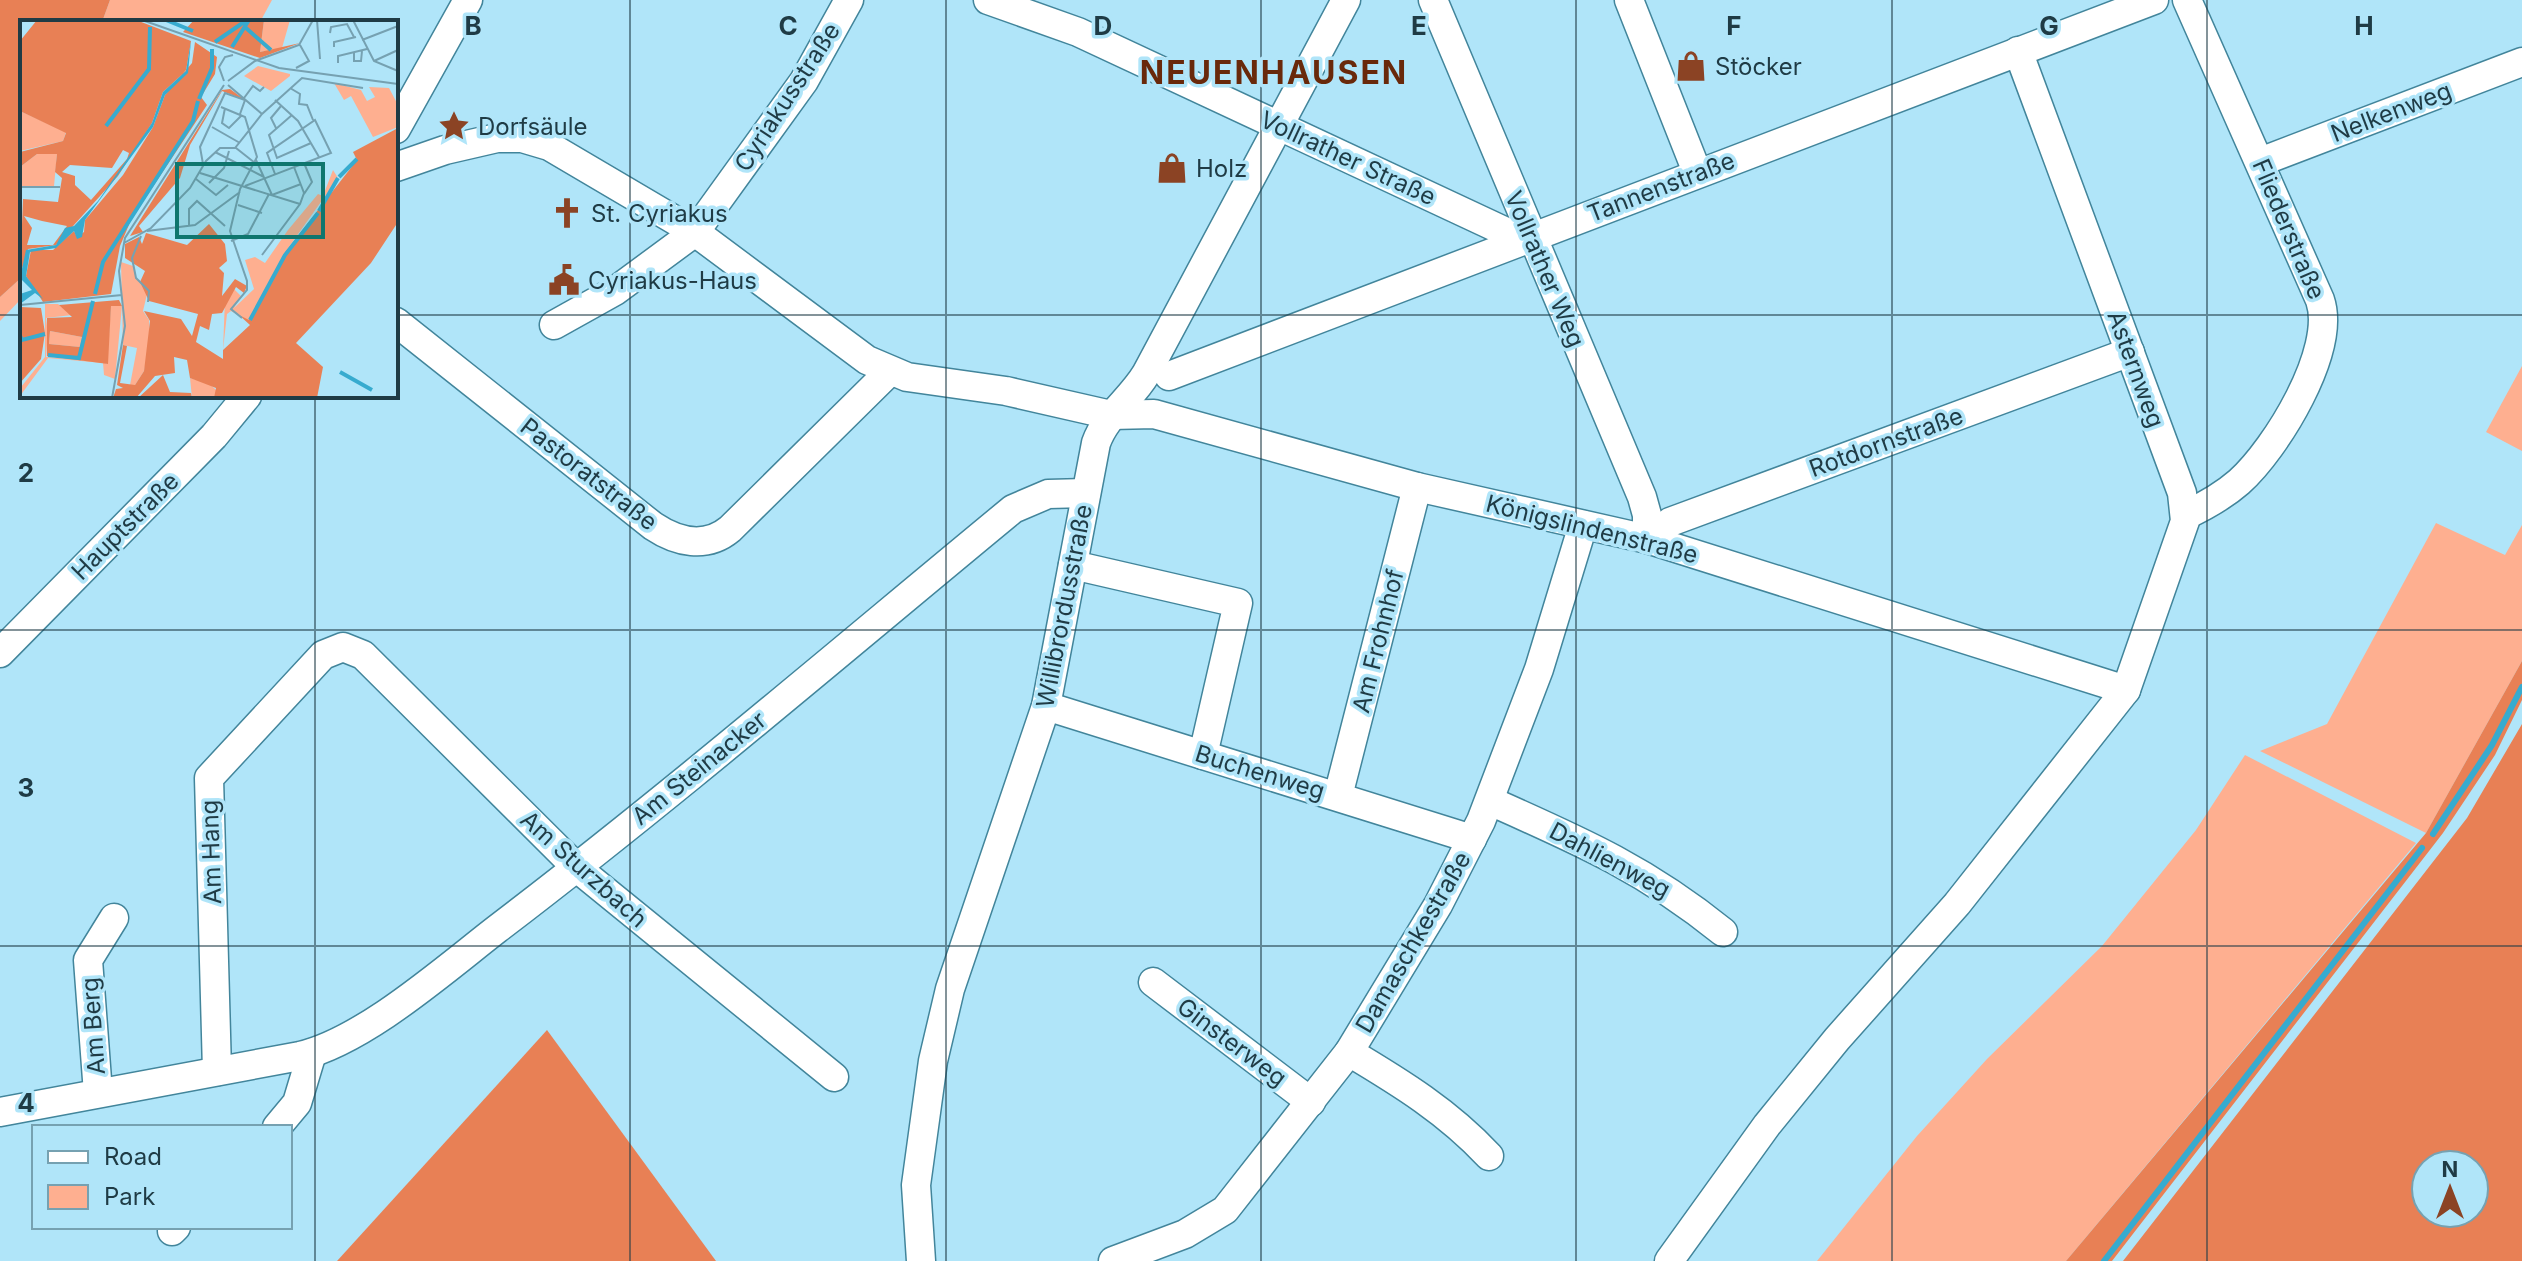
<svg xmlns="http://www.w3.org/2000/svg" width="2522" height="1261" viewBox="0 0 2522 1261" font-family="Inter,sans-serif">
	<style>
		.green { fill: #feaf90 }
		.forest { fill: #e88055; fill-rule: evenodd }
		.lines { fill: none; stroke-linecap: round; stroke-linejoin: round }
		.stream { stroke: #37abcf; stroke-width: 6 }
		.minor-casing { stroke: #42859b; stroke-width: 31 }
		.minor { stroke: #fff; stroke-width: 28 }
		.grid { fill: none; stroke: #1f3b45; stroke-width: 2; stroke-opacity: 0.55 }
		.labels { text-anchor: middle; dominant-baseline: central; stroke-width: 7; stroke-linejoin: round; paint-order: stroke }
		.poi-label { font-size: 24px; fill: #1f3b45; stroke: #b0e5f9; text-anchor: start }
		.street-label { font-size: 24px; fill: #1f3b45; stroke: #b0e5f9 }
		.district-label { font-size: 32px; font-weight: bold; letter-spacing: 2px; fill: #69290b; stroke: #b0e5f9 }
		.inset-river { fill: none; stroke: #37abcf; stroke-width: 4 }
		.inset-road { fill: none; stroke: #76a1b1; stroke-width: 2 }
		.view { fill: #0f766e; fill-opacity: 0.15; stroke: #0f766e; stroke-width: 4 }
		.inset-edge { fill: none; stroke: #1f3b45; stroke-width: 4 }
		.grid-label { font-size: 26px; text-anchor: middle; font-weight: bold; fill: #1f3b45; stroke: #b0e5f9; stroke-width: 7; stroke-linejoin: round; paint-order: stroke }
	</style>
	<rect width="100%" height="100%" fill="#b0e5f9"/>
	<!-- green -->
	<g class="green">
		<polygon points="110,0 272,0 260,22 102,22"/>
		<polygon points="22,277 22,298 0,321 0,297"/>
		<polygon points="2522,366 2522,451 2486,432"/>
		<polygon points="2436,523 2505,555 2522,525 2522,661 2426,833 2260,751 2327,724"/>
		<polygon points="2245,755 2416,843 2066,1261 1817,1261 1917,1136 1987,1059 2102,946 2196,830"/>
	</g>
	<!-- forest -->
	<g class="forest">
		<polygon points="0,0 110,0 102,22 22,22 22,277 0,297"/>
		<polygon points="2522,661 2522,700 2495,755 2443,833 2112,1261 2066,1261 2426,833"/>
		<path d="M2522,724v537h-399l344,-443zM2474,1165v48h-48v-48z"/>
		<polygon points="547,1030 716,1261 337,1261"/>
	</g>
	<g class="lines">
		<!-- stream -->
		<g class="stream">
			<polyline points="2433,834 2492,745 2522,687"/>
			<polyline points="2104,1261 2422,848"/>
		</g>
		<defs>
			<g id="minor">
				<polyline points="988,0 1078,32 1506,232 1532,237"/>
				<polyline points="1433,0 1642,497 1647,515 1647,539"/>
				<polyline points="1629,0 1697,172"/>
				<polyline points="396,129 468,0"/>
				<polyline points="2260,162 2522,62"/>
				<polyline points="396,167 445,150 497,138 522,138 549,146 695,232 867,360 907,377 1006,391 1111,415 1154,414 1417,487 1647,539 2126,690"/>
				<path d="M396,322l257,204c24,16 53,23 77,3l159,-157"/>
				<polyline points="554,325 615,291 695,232 804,81 849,0"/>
				<polyline points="1169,376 2154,0"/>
				<path d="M2186,515c19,-9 37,-19 53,-33 37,-33 98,-132 81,-182l-133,-300"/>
				<polyline points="1647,539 1670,522 2130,352"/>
				<polyline points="1073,565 1238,603 1203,755"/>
				<polyline points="0,653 214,436 247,396"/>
				<polyline points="1046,706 1472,839"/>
				<polyline points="1338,796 1417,487"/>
				<path d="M1490,801c90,40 155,68 233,131"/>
				<polyline points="1153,982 1311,1102"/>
				<path d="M1349,1052c52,31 99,60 140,104"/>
				<polyline points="217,1071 209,778 323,655 343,647 363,655 577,868 834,1077"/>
				<polyline points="98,1093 88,960 114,918"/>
				<path d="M0,1112l300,-56c64,-15 144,-86 197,-127 176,-134 345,-279 516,-420l35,-15 38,-1"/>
				<polyline points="277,1127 297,1103 312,1053"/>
				<polyline points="172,1231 176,1227"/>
				<path d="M921,1261l-5,-76 17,-124 17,-72 96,-283 50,-263c10,-28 35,-44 50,-69l200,-374"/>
				<polyline points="1113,1261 1185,1234 1225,1210 1349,1052 1438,905 1481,821 1539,669 1583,525"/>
				<polyline points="1669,1261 1767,1125 1837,1039 1957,904 2126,690 2185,521 2182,493 2018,51"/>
			</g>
		</defs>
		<!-- minor casing -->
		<use href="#minor" class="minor-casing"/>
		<!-- minor -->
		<use href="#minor" class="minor"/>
	</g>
	<!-- grid -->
	<path class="grid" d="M315,0v22M630,0v1261M946,0v1261M1261,0v1261M1576,0v1261M1892,0v1261M2207,0v1261M0,315h22M396,315h2126M315,396v865M0,630h2522M0,946h2522"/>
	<!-- icons -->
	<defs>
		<symbol id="shop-bare" viewBox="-9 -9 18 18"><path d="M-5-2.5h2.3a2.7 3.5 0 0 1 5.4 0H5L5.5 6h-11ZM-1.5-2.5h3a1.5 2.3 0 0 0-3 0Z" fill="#8b4324" stroke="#b0e5f9" stroke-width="2.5" paint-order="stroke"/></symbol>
		<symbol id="sight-bare" viewBox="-9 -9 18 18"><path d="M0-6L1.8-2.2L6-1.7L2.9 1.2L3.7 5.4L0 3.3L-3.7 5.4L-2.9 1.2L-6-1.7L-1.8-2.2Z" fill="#8b4324" stroke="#b0e5f9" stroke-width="2.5" paint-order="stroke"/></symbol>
		<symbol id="church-bare" viewBox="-9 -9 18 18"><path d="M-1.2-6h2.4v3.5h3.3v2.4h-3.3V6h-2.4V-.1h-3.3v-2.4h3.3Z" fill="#8b4324" stroke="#b0e5f9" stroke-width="2.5" paint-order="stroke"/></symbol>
		<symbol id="civic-bare" viewBox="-9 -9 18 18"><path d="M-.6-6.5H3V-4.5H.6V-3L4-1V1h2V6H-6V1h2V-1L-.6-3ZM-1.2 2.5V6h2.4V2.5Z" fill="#8b4324" stroke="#b0e5f9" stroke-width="2.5" paint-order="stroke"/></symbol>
	</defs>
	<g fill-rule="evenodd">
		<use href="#shop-bare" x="1669" y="44" width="44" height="44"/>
		<use href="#sight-bare" x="432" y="104" width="44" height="44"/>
		<use href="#shop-bare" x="1150" y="146" width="44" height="44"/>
		<use href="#church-bare" x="545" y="191" width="44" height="44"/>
		<use href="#civic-bare" x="542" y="258" width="44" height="44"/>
	</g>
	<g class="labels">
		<!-- poi labels -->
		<g class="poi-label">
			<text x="1715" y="66">Stöcker</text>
			<text x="478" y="126">Dorfsäule</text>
			<text x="1196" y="168">Holz</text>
			<text x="591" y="213">St. Cyriakus</text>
			<text x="588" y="280">Cyriakus-Haus</text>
		</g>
		<!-- street labels -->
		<g class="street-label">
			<text transform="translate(787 97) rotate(-57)">Cyriakusstraße</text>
			<text transform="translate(2391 112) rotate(-21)">Nelkenweg</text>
			<text transform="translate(1348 158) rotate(25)">Vollrather Straße</text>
			<text transform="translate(1661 187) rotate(-21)">Tannenstraße</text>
			<text transform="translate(2289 229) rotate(67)">Fliederstraße</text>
			<text transform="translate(1545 269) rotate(67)">Vollrather Weg</text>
			<text transform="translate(2136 369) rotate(70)">Asternweg</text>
			<text transform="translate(1886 442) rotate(-20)">Rotdornstraße</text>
			<text transform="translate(589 474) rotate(38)">Pastoratstraße</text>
			<text transform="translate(125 526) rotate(-45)">Hauptstraße</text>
			<text transform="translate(1592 529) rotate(14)">Königslindenstraße</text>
			<text transform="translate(1064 606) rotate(-79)">Willibrordusstraße</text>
			<text transform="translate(1378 641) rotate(-76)">Am Frohnhof</text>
			<text transform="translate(699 768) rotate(-39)">Am Steinacker</text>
			<text transform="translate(1260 772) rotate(17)">Buchenweg</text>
			<text transform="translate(211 852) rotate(-92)">Am Hang</text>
			<text transform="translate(1610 860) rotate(28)">Dahlienweg</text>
			<text transform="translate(584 869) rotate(42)">Am Sturzbach</text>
			<text transform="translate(1413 942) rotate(-60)">Damaschkestraße</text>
			<text transform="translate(93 1026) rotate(-94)">Am Berg</text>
			<text transform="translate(1232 1042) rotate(37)">Ginsterweg</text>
		</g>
		<!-- district labels -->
		<g class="district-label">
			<text x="1274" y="72">NEUENHAUSEN</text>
		</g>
	</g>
	<!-- overview -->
	<g transform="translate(20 20)">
		<rect width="378" height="378" fill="#b0e5f9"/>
		<path d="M244,0h26l-8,28 -22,4zM238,46l32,8v2l-19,15 -27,-15zM314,63l27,7 6,11 8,-4 -6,-10 20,1 9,17v22l-25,10 -22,-41 -7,4zM0,91l46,21 -3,9 -43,10zM17,134h20l-3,32h-34v-19zM313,150l5,8 -52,73 -37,70 -18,-10 -4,3 -4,36 2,-51 9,-10 7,7 -7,12 20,-19 -9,-29 10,-3 10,6 23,-33 30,-36 5,2zM101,242l12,4 3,12 12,12 -5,21 6,9 1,24 -6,27 -9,14h-5l7,-37 -14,-3zM25,284h13l14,11 -26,3 2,16 -2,23 58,5 3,2 4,-59 11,1 -7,73 -11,-4 -1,-12 -55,-5 -28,38 1,-9 24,-30zM30,311l32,6 -2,10 -31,-3zM170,358l20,6 7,7 -3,7h-22z" fill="#feaf90"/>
		<path d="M17,0h99l55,21 -5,30 -23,21 -11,31 -34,53 -62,69 -28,4 -8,27 3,-77 35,3 4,-24 -7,-6 2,-18h-20l-17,13v-15l43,-11 3,-8 -46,-22v-70zM103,130l6,3 -2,6 -36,41 -16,-15v-9l-13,-4 8,-7 42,3zM4,196l18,5 25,5 -14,19h-26l5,-17zM174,0h70l-4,32 40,-9 -40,15 -77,-26zM175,22l22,15 -2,17 -14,23 6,8 -76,115 -11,26 -9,48 -68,8 -17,-26 5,-26h22l21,-19 3,6 7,-5 1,-12 38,-45 30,-48 12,-32 27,-32zM210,69l15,11 -23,-9 -32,54 -10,33 -41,48 4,6 -13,4 92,-146zM378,108v94l-27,41 -75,80 27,24 -6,31h-103l2,-10 -26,-10 -3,-18 -13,-3 1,16 -20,3 -19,22h-23l3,-9 7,-1 -6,-3 6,-40 4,1 -7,37 15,2 9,-14 6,-50 -6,-10 37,8 11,17 6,-22 -49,-13 -9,-19 5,-11 -20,-13v-14l14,-7 3,7 4,-11 41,12 22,-21 16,20 2,17 -8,7 5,5 -2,23 13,-17 12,7 -3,7 -8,-6 -14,26 -10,1 -3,16 -9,-4 -4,16 27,17v-9l27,-25 -11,-10 10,5 37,-69 71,-91 -4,-8zM99,280l3,6h-11l-3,58 -61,-8v-38l25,-1 -13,-12zM30,311l32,6 -2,10 -31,-3zM0,287l21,1 4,25 -4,26 -21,24zM143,355l7,17 21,1 1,5h-54z" fill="#e88055" fill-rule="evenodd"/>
		<path d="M171,21l-3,32 -23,22 -12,32 -68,93 -3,17 -5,2 -3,-8 -18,17 -26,4 -4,24 17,23 -8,-6 -15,11v-10l12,-4 -12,-12 6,-28 30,-5 9,-17 9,-2 24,-25 54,-78 11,-31 23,-21z" fill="#37abcf"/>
		<path class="inset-river" d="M146,0l27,11M226,8l25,22M195,22l32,-22M212,27l17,-27M179,79l13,-31v-19M86,106l43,-57 1,-42M319,157l18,-18M299,191l19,-33M75,274l8,-32 90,-141 5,-20M230,300l35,-65 33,-42M0,316l2,4 23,-6M28,335l31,3 14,-57M320,352l32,18"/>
		<path class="inset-road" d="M122,0l137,48 119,16M297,0l3,39M333,0l21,41 24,10M310,13l1,-6 16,-3 7,13M342,20l36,-14M314,27v-5l22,-5M334,33v8h7l1,-10M354,41l24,-11M318,43v-7l29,-7M276,48l13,-7 -9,-16M204,61l-5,-14 6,-10 8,-2M208,61l27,-20 44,-16 14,-25M208,65l34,29M270,68l10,6 -1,10 8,1 6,15M224,78l9,-12 7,5 4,-4M255,80l23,21 21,36M201,87l24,10 12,40 -17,32 -10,42 17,50v9l-16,19 11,9M205,88l-3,15 7,5 13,-13M272,95l-23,20 8,23 34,-15M192,107l28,16M256,108l-5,-10 10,-12M216,128l19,15M195,132l49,25M236,140l16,35 29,-11M284,143l8,19 -8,12M183,144l-3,-17 25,-54 20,7 -5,14M180,153l100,31M176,159l20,16 12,-10M189,163l15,-15 5,-17M225,166l86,-33 -16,-33 -48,33 8,21M0,167h40M218,185l24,8M169,206v-17l8,-8 28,25M127,211l48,-6 45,-33M121,216l-9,22 4,20 13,13 -1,11M211,221l17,-7 21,-40M104,223l27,-15 39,-40 16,-27 14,-13h15l27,-34 40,-36 61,10M242,235l38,-51 4,-11 -10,-26M0,285l102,-10M92,378l13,-72 -6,-55 6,-33 99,-153"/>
		<path class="view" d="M157,144h146v73h-146z"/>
		<rect width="378" height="378" class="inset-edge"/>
	</g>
	<g class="grid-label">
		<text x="473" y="35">B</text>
		<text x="788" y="35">C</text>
		<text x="1103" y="35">D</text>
		<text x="1419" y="35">E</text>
		<text x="1734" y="35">F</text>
		<text x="2049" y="35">G</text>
		<text x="2364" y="35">H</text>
		<text x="26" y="482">2</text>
		<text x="26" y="797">3</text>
		<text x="26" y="1112">4</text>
	</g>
	<!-- legend -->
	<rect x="32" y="1125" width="260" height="104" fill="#b0e5f9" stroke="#76a1b1" stroke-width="2"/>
	<rect x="48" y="1151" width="40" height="12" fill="#ffffff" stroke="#76a1b1" stroke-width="2"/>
	<text x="104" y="1165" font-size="24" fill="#1f3b45">Road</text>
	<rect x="48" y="1185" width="40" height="24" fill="#feaf90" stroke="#76a1b1" stroke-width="2"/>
	<text x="104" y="1205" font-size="24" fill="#1f3b45">Park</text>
	<!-- north arrow -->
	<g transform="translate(2450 1189)"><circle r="38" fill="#b0e5f9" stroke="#76a1b1" stroke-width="2"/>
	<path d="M0-6L14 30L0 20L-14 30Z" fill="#8b4324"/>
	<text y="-12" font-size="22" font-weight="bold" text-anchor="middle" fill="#1f3b45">N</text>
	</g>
</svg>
